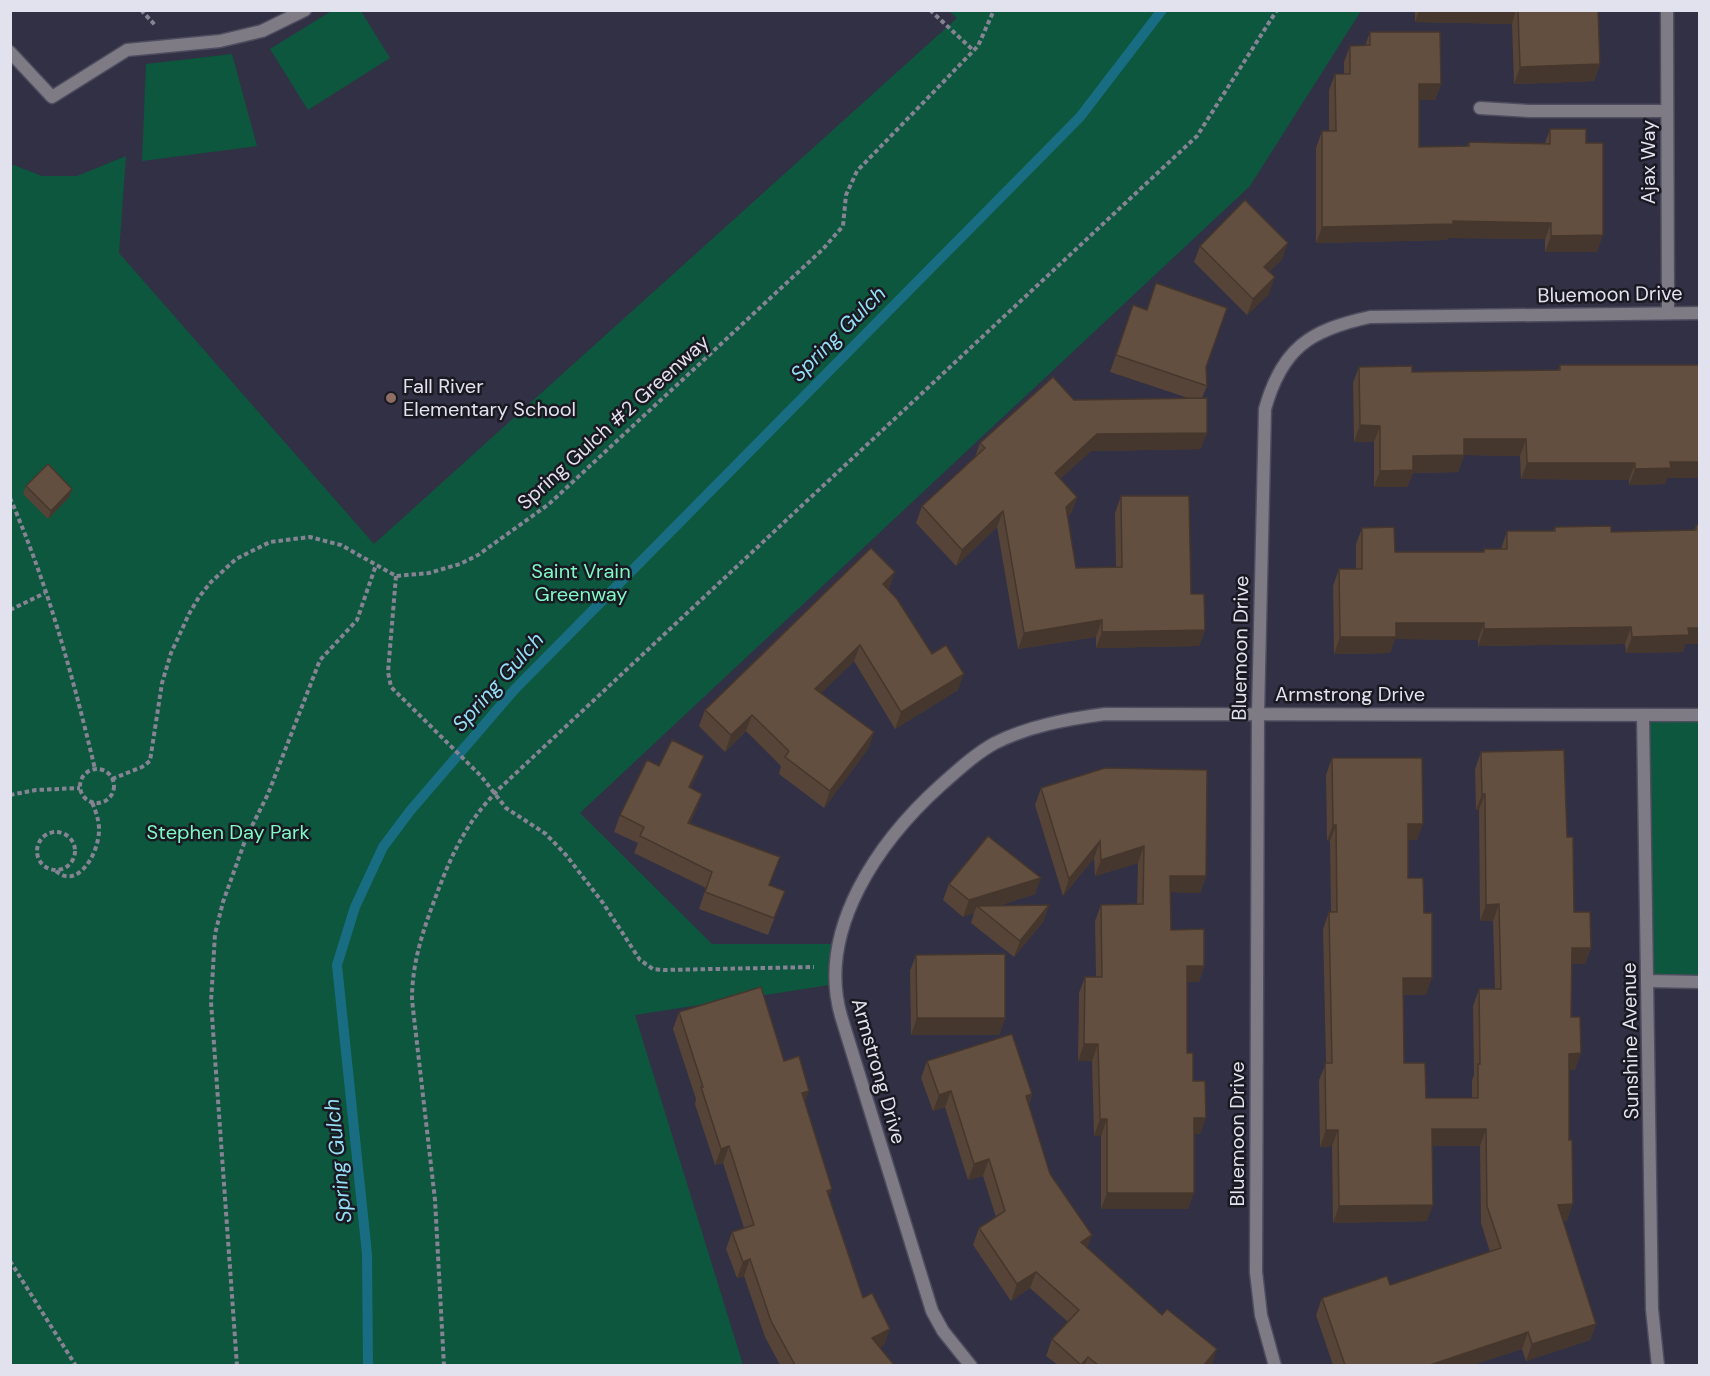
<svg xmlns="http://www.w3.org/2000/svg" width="1710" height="1376" viewBox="0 0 1710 1376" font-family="'DM Sans',sans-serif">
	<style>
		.green { fill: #0c573d }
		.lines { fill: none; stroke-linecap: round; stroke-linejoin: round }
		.stream { stroke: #196d83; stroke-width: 10 }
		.service-casing { stroke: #4e4c5f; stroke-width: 15 }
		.minor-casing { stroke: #4e4c5f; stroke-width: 15 }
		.path { stroke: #858394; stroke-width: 4; stroke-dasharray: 4.5 3; stroke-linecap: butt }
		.service { stroke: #7e7b85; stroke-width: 12 }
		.minor { stroke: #7e7b85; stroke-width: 12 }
		.wall { fill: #554437 }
		.shaded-wall { fill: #45372d }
		.building { fill: #634f40; stroke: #45372d; stroke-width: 1.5 }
		.education-dot { fill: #8d6e63; stroke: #1a1922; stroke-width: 2 }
		.labels { text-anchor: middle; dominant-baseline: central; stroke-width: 5; stroke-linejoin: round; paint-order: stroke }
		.street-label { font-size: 20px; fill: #e2e1ee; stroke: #1a1922 }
		.poi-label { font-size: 20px; fill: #e2e1ee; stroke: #1a1922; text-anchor: start }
		.park-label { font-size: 20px; fill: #7ff9c5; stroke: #1a1922 }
		.water-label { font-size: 21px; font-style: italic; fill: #94def6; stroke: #1a1922 }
	</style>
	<rect width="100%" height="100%" fill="#323044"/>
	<!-- green -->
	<g class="green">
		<polygon points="333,10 361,11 390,58 308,110 270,49"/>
		<polygon points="949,11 1361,11 1250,186 580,813 712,944 840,944 836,984 635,1015 743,1365 11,1365 11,164 42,176 77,176 126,156 119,253 374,544 957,18"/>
		<polygon points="232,54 257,146 142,161 146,64"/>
		<polygon points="1643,715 1699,715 1699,982 1648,981"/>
	</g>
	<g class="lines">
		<!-- stream -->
		<polyline class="stream" points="368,1366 367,1254 337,965 355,907 383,847 410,811 514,690 1080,117 1162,10"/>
		<defs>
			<g id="service">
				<polyline points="10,52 52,97 127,50 220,41 262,31 305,10"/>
				<polyline points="1480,108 1530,111 1667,111"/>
			</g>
			<g id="minor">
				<polyline points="1667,10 1668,313"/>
				<polyline points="1643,715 1652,1309 1658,1366"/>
				<polyline points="1648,981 1700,982"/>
				<path d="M971,1366l-28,-35 -11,-20 -91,-295c-25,-87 39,-176 100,-231 17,-15 34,-31 54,-42 34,-17 72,-24 110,-29l595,1"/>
				<path d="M1275,1366l-14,-51 -5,-43 2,-558 7,-305c17,-61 45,-79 105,-92l330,-4"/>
			</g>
		</defs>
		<!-- service casing -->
		<use href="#service" class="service-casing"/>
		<!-- minor casing -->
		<use href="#minor" class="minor-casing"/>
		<!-- path -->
		<g class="path">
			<polyline points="141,10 155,25"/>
			<polyline points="930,10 974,51"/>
			<path d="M10,498c38,87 63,179 85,271"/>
			<polyline points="396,576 388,672 391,687 481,776 506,808 546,834 566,855 603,903 640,960 653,969 664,970 814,967"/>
			<polyline points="10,610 45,593"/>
			<circle cx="97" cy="786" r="17"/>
			<polyline points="112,779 142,767 150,761 162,683 171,653 189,614 199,597 211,582 236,559 270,542 310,537 341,545 396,576 429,573 460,564 478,555 549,504 823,249 843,226 846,195 857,171 978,46 994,10"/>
			<polyline points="10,795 36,790 80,788"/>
			<circle cx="56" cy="851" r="19"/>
			<path d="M56,871c20,18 39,-13 42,-32 3,-14 -1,-24 -6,-37"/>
			<polyline points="10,1261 76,1366"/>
			<polyline points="237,1366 211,1002 215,934 223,902 246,838 268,794 320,660 357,620 376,565"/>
			<path d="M444,1366l-9,-166 -23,-200c0,-34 9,-64 21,-96 17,-46 31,-80 67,-116l697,-652 80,-126"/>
		</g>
		<!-- service -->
		<use href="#service" class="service"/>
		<!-- minor -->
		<use href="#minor" class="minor"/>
	</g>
	<!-- wall -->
	<g class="wall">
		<polygon points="1415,10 1598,10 1600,64 1594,81 1514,84 1512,24 1415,22"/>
		<polygon points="1370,32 1441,84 1435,100 1419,100 1419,147 1467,146 1469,142 1545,143 1550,129 1586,143 1597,252 1545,252 1545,239 1448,238 1447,240 1316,243 1316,148 1322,131 1329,131 1329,90 1335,74 1344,74 1344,62 1350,46 1365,46"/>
		<polygon points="1200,246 1282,259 1269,272 1269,294 1247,315 1194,262"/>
		<polygon points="1133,305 1206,367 1207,386 1202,398 1201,449 1091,451 1060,479 1077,497 1071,513 1068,516 1076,568 1116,567 1115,513 1121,496 1191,594 1205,630 1199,646 1096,648 1096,637 1018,649 997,527 956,566 916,523 922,506 975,457 980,443 1074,400 1188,398 1110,372"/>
		<polygon points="1560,365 1700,365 1700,478 1667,478 1665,484 1629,485 1629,480 1521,479 1520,456 1464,455 1458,472 1413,473 1407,487 1374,487 1374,442 1354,442 1353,383 1359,367 1412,372 1558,370"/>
		<polygon points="26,486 72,489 69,497 48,519 23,494"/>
		<polygon points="1696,525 1685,644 1683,652 1626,653 1625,644 1478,646 1478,640 1395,639 1390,653 1334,654 1333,586 1339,569 1356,569 1356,544 1362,528 1395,552 1483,552 1484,549 1501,549 1507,531 1553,531 1555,527 1611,532 1694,530"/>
		<polygon points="888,589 958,690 895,729 854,661 821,693 874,732 868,749 824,808 779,774 781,766 746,731 725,752 699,726 705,710"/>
		<polygon points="1481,752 1567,837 1574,912 1591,948 1585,964 1571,964 1571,1017 1575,1070 1569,1070 1567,1221 1563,1221 1596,1324 1590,1340 1526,1361 1522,1349 1472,1365 1333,1365 1316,1315 1322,1298 1390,1285 1490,1252 1481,1223 1480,1146 1432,1146 1427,1221 1333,1223 1332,1146 1320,1147 1319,1080 1326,1063 1323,929 1329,912 1331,912 1330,841 1327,841 1326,775 1332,758 1417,840 1408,840 1408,878 1426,995 1404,995 1404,1063 1426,1098 1472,1098 1472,1080 1474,1075 1473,1006 1479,989 1495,989 1493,921 1480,921 1479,810 1476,810 1475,769"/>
		<polygon points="659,766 698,772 690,788 702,794 696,810 690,823 769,885 785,891 768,935 699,909 706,888 634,853 638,843 614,832 620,815"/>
		<polygon points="1041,788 1206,876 1200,893 1170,892 1171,930 1204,966 1199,982 1187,982 1187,1053 1193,1081 1200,1134 1194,1134 1188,1209 1101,1209 1101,1136 1094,1136 1092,1061 1078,1061 1079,993 1085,977 1096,977 1095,921 1101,905 1137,904 1138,863 1095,876 1094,858 1063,896 1035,805"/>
		<polygon points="949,884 1035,894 998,906 1049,905 1043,922 1014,957 971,923 974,913 963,917 943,900"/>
		<polygon points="916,955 1005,1018 999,1035 911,1035 910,971"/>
		<polygon points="679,1012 784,1061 805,1103 829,1198 863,1298 884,1345 879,1347 894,1365 780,1365 765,1337 744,1276 737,1278 726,1249 732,1232 744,1228 723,1163 715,1165 695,1104 696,1099 673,1029"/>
		<polygon points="927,1061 1032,1094 1029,1104 1050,1174 1092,1235 1087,1247 1212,1365 1058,1365 1046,1356 1052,1339 1068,1322 1030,1288 1011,1301 973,1245 979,1228 996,1217 983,1176 968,1180 945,1107 933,1111 921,1078"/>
	</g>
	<!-- shaded-wall -->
	<g class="shaded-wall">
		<polygon points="1419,10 1516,10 1512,24 1415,22"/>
		<polygon points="1600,64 1594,81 1514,84 1520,67"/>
		<polygon points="1419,84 1441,84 1435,100 1413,100"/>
		<polygon points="1453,221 1551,223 1545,239 1448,238 1447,240 1316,243 1322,227"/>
		<polygon points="1603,235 1597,252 1545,252 1551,236"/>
		<polygon points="1288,243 1282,259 1258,283 1264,267"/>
		<polygon points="1275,277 1269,294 1247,315 1253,299"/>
		<polygon points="1360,425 1380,426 1374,442 1354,442"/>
		<polygon points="1207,433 1201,449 1091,451 1049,489 1055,473 1097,434"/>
		<polygon points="1464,439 1526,439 1520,456 1464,455 1458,472 1413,473 1407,487 1374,487 1380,471 1413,456"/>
		<polygon points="1670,462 1700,462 1700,478 1667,478 1665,484 1629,485 1635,469"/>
		<polygon points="1527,463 1635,463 1629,480 1521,479"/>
		<polygon points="72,489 69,497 48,519 51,511"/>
		<polygon points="1077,497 1071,513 1060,523 1066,507"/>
		<polygon points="1003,511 997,527 956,566 962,550"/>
		<polygon points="895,572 889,589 877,600 883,584"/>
		<polygon points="1102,620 1096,637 1018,649 1024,633"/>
		<polygon points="1396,623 1484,623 1478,640 1395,639 1390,653 1334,654 1340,637"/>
		<polygon points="1631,627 1625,644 1478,646 1484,629"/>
		<polygon points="1688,628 1700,628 1700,644 1685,644 1683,652 1626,653 1632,637"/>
		<polygon points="1205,630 1199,646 1096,648 1102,632"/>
		<polygon points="860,645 854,661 809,705 815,689"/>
		<polygon points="964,674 958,690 895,729 901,712"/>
		<polygon points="752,715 746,731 725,752 731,735"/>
		<polygon points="874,732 868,749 824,808 830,791"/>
		<polygon points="704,756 698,772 683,804 689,787"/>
		<polygon points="702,794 696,810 682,839 688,823"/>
		<polygon points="1482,794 1485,794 1479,810 1476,810"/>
		<polygon points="1408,824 1423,824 1417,840 1402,840"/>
		<polygon points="1333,825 1336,825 1330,841 1327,841"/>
		<polygon points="1100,841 1094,858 1063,896 1069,879"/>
		<polygon points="1144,846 1138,863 1095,876 1101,860"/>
		<polygon points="1170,876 1206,876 1200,893 1164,892"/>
		<polygon points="1041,878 1035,894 982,911 977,906 974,913 963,917 969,900"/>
		<polygon points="1499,904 1493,921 1480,921 1486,905"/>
		<polygon points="1049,905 1043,922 1014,957 1020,941"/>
		<polygon points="1572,948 1591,948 1585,964 1566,964"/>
		<polygon points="1187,966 1204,966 1199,982 1181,982"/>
		<polygon points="1403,978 1432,978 1426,995 1397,995"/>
		<polygon points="917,1018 1005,1018 999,1035 911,1035"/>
		<polygon points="1084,1044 1098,1044 1092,1061 1078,1061"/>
		<polygon points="1581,1053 1575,1070 1563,1070 1569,1054"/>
		<polygon points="809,1091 803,1107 802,1093"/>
		<polygon points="951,1091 945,1107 933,1111 939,1095"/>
		<polygon points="1032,1094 1026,1110 1026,1096"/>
		<polygon points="1194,1118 1206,1118 1200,1134 1188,1134"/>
		<polygon points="1100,1119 1107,1119 1101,1136 1094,1136"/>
		<polygon points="1432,1129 1486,1129 1480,1146 1426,1146"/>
		<polygon points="1326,1130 1338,1130 1332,1146 1320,1147"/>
		<polygon points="729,1146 723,1163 715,1165 721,1149"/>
		<polygon points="989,1159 983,1176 968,1180 974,1164"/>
		<polygon points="832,1189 826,1206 827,1191"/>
		<polygon points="1107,1193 1194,1193 1188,1209 1101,1209"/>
		<polygon points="1573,1204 1567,1221 1552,1221 1558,1205"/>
		<polygon points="1433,1205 1427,1221 1333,1223 1339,1206"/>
		<polygon points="1092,1235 1086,1251 1081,1242"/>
		<polygon points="750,1259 744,1276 737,1278 743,1262"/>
		<polygon points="1036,1272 1030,1288 1011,1301 1017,1284"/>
		<polygon points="1596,1324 1590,1340 1526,1361 1532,1344"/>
		<polygon points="890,1329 884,1345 866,1355 872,1338"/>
		<polygon points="1528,1332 1522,1349 1472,1365 1430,1365"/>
		<polygon points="1217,1349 1212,1365 1204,1365"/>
		<polygon points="1088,1357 1085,1365 1081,1365"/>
	</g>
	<!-- building -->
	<g class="building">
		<polygon points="1518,10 1598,10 1600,64 1520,67"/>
		<polygon points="1370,32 1440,32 1441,84 1419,84 1419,147 1469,146 1469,142 1550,144 1550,129 1586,129 1586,143 1603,143 1603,235 1551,236 1551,223 1453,221 1453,224 1322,227 1322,131 1336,131 1335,74 1350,74 1350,46 1370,45"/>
		<polygon points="1245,200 1288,243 1264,267 1275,277 1253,299 1200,246"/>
		<polygon points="1156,283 1227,308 1206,367 1207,386 1116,355 1133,305 1147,310"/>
		<polygon points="1560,365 1700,365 1700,462 1670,462 1671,468 1635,469 1635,463 1527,463 1526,439 1464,439 1464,455 1413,456 1413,470 1380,471 1380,426 1360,425 1359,367 1412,366 1412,372 1560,370"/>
		<polygon points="1053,377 1074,400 1207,398 1207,433 1097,434 1055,473 1077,497 1066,507 1076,568 1122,567 1121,496 1189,496 1191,594 1204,594 1205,630 1102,632 1102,620 1024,633 1003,511 962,550 922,506 985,448 980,443"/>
		<polygon points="48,464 72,489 51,511 26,486"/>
		<polygon points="1696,525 1700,525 1700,628 1688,628 1689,635 1632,637 1631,627 1484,629 1484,623 1396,623 1396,637 1340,637 1339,569 1362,569 1362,528 1394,527 1395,552 1484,552 1484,549 1507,549 1507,531 1555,531 1555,527 1611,526 1611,532 1696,530"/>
		<polygon points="871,548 895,572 883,584 897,599 932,654 946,645 964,674 901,712 860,645 815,689 874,732 830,791 785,757 789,751 752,715 731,735 705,710"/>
		<polygon points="672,740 704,756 689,787 702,794 688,823 780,857 769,885 785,891 774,918 705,892 712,872 640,836 644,827 620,815 647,760 659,766"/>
		<polygon points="1564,750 1567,837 1573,837 1574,912 1590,912 1591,948 1572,948 1571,1017 1580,1017 1581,1053 1569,1054 1569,1140 1572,1140 1573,1204 1558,1205 1596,1324 1532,1344 1528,1332 1430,1365 1345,1365 1322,1298 1387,1276 1390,1285 1501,1248 1487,1206 1486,1129 1432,1129 1433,1205 1339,1206 1338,1130 1326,1130 1325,1063 1332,1063 1329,912 1337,912 1336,825 1333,825 1332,758 1422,758 1423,824 1408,824 1408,878 1423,878 1424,913 1432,913 1432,978 1403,978 1404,1063 1425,1063 1426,1098 1478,1098 1478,1064 1480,1064 1479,989 1501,989 1499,904 1486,905 1485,794 1482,794 1481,752"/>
		<polygon points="1105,768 1207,770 1206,876 1170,876 1171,930 1204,929 1204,966 1187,966 1187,1053 1193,1053 1193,1081 1205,1081 1206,1118 1194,1118 1194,1193 1107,1193 1107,1119 1100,1119 1098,1044 1084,1044 1085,977 1102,977 1101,905 1143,904 1144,846 1101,860 1100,841 1069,879 1041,788"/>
		<polygon points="988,836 1041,878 969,900 949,884"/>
		<polygon points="1049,905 1020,941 977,906"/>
		<polygon points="1005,954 1005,1018 917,1018 916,955"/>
		<polygon points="761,987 784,1061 799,1056 809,1091 802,1093 832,1189 827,1191 863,1298 872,1293 890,1329 872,1338 894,1365 795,1365 771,1321 750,1259 743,1262 732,1232 754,1225 729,1146 721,1149 701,1087 703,1087 679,1012"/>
		<polygon points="1012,1034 1032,1094 1026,1096 1050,1174 1092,1235 1081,1242 1162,1315 1167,1309 1217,1349 1204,1365 1098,1365 1088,1357 1081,1365 1052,1339 1079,1310 1036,1272 1017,1284 979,1228 1005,1211 989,1159 974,1164 951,1091 939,1095 927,1061"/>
	</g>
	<!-- markers -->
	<circle class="education-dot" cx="391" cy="398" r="6"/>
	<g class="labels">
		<!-- street labels -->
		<g class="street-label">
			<text transform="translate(1648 162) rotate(-90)">Ajax Way</text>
			<text transform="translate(1610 294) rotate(-1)">Bluemoon Drive</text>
			<text transform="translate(613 422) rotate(-42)">Spring Gulch #2 Greenway</text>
			<text transform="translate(1240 648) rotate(-89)">Bluemoon Drive</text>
			<text x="1350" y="694">Armstrong Drive</text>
			<text transform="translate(1630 1041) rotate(-91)">Sunshine Avenue</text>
			<text transform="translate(879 1071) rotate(74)">Armstrong Drive</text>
			<text transform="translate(1237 1134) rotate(-90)">Bluemoon Drive</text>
		</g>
		<!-- poi labels -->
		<g class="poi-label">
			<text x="403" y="386">Fall River<tspan x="403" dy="23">Elementary School</tspan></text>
		</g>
		<!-- park labels -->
		<g class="park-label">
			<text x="581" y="571">Saint Vrain<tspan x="581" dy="23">Greenway</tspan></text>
			<text x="228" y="832">Stephen Day Park</text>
		</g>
		<!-- water labels -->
		<g class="water-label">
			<text transform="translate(838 334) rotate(-45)">Spring Gulch</text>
			<text transform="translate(498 682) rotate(-48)">Spring Gulch</text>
			<text transform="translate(338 1161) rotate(-96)">Spring Gulch</text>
		</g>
	</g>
	<!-- border -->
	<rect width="1710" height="1376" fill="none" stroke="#e2e1ee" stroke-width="24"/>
</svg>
